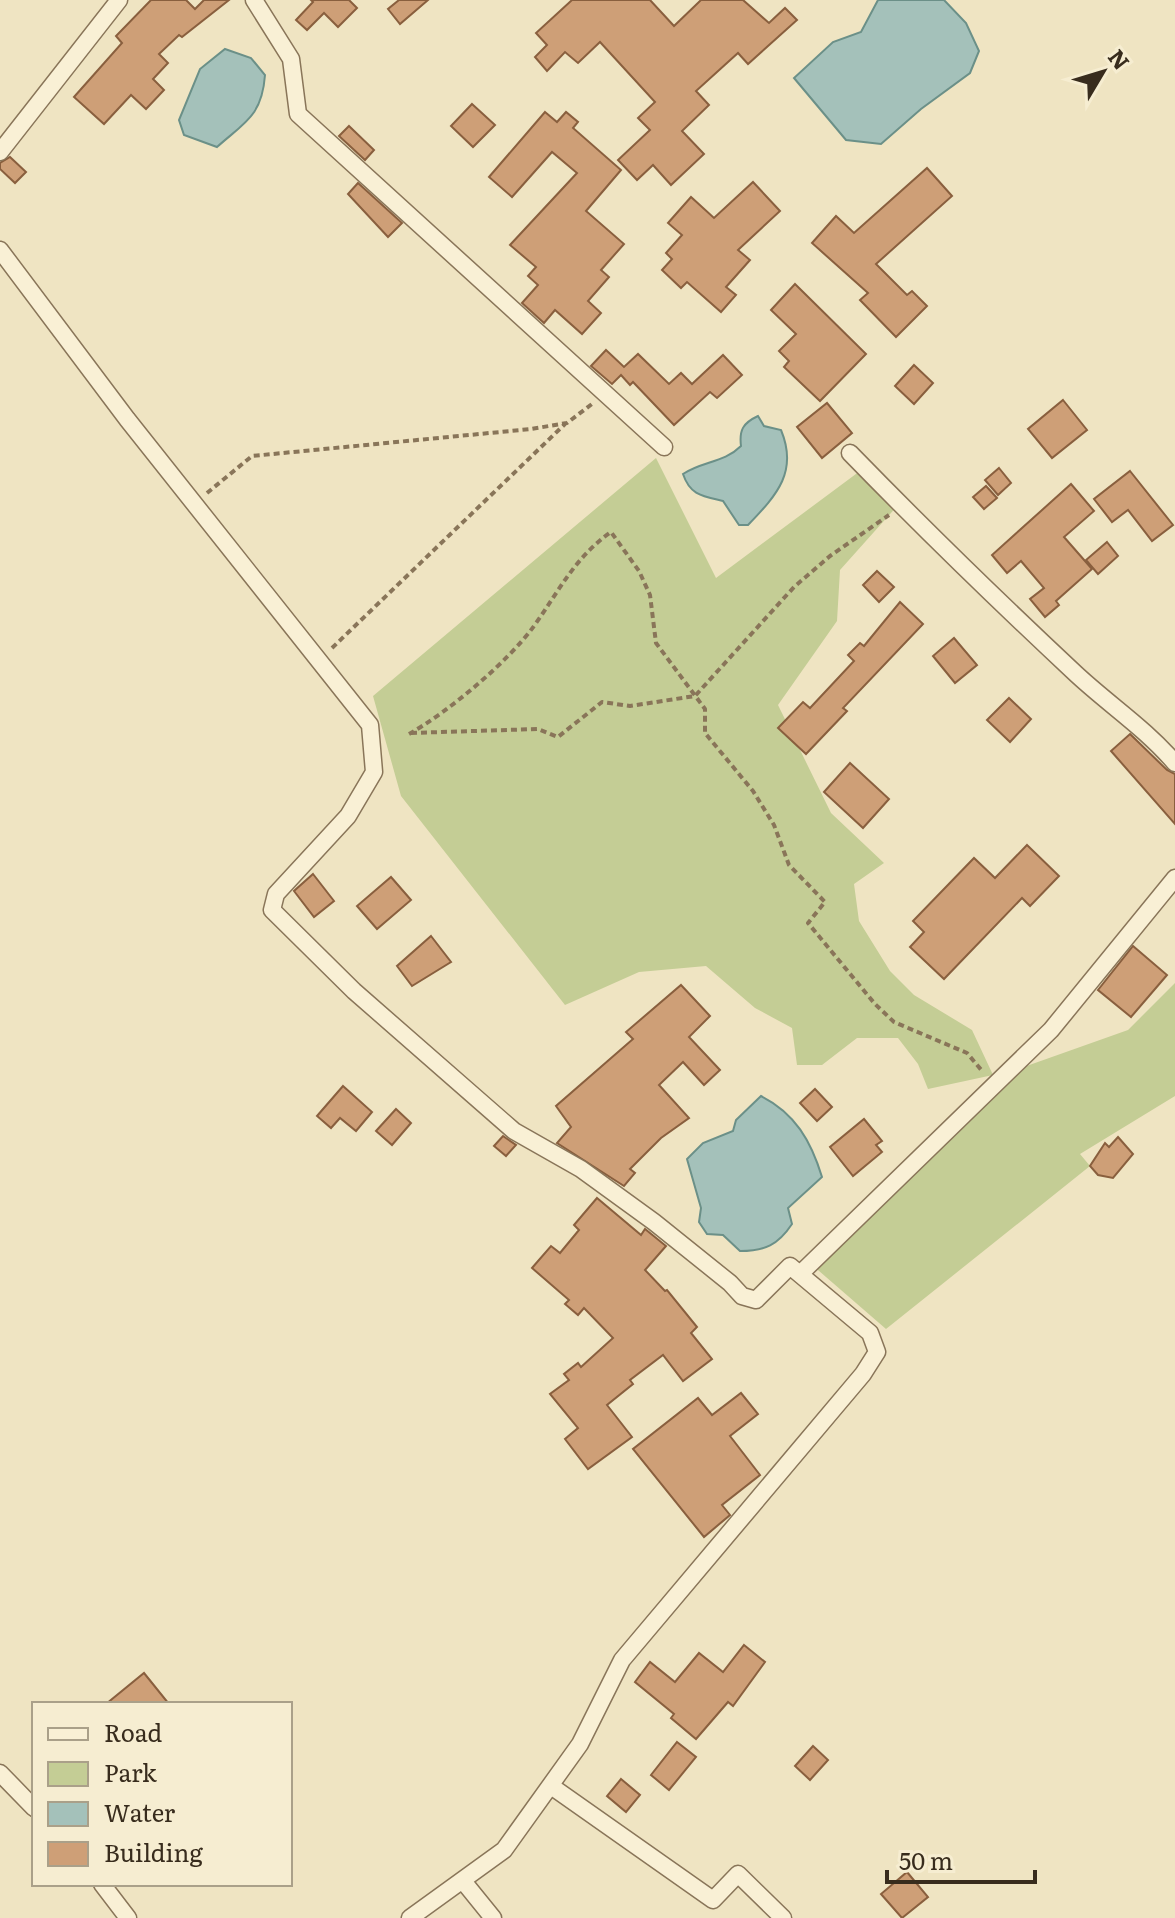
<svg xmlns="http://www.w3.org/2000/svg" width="1175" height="1918" viewBox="0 0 1175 1918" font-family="Literata,serif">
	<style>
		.green { fill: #c4cd95 }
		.water { fill: #a4c1ba; stroke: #6b9088; stroke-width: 2 }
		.building { fill: #ce9f77; stroke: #895f3e; stroke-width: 2 }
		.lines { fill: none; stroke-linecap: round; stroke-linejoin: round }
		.minor-casing { stroke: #897559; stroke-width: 19 }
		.path { stroke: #897559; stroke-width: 4; stroke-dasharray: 6 4; stroke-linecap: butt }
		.minor { stroke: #f9f0d5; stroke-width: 16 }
	</style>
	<rect width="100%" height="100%" fill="#efe4c2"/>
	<!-- green -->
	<g class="green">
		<polygon points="656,458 716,578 864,468 899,504 840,570 837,621 778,705 831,813 884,863 854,884 859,921 890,971 914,995 972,1030 993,1075 928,1089 918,1064 898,1038 857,1038 822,1065 797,1065 792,1028 755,1008 706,966 639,972 565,1005 401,796 373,696"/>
		<polygon points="1175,983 1175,1096 1080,1154 1090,1166 886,1329 811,1264 1004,1074 1128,1030"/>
	</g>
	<!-- water -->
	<g class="water">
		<polygon points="878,0 944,0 966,23 979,51 970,73 921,109 881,144 846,140 794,78 833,42 861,32"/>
		<path d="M225,49l26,9 14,17c-3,41 -20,47 -48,72l-33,-12 -5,-15 21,-51z"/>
		<path d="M758,416l6,10 17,4c17,41 -3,64 -33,95h-9l-16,-24c-21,-5 -33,-6 -40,-27 19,-13 41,-11 58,-28 -2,-16 2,-23 17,-30z"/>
		<path d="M761,1096c34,17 50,45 61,81l-34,31 4,16c-14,21 -27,27 -52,27l-17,-16 -16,-1 -8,-12 2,-14 -14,-49 16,-16 30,-12 3,-11z"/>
	</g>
	<!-- building -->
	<g class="building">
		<polygon points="151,0 186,0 195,9 204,0 229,0 182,37 179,35 159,54 168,63 153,79 164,90 146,109 131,95 104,124 74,97 122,43 116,36"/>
		<polygon points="311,0 349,0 357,8 338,27 324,13 307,30 296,20 313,2"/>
		<polygon points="399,0 428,0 400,24 388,9"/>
		<polygon points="572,0 650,0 674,26 701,0 743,0 769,23 785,8 797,20 748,64 738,53 696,91 709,105 682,131 704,154 671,185 653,165 637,180 618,160 650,130 638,118 655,102 600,42 578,63 565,52 547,71 535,57 547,45 536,33"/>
		<polygon points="472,104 495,125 473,147 451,126"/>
		<polygon points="545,112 557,122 566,112 578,122 573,128 621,170 586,211 624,244 601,270 609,277 588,301 601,313 582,334 555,310 544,323 522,303 538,285 528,276 536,267 510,245 577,173 552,152 512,197 489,177"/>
		<polygon points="349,126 374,150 365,160 339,136"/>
		<polygon points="10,157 26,172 15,183 0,169 0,163"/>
		<polygon points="927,168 952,196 876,264 907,295 912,291 927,306 896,337 860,300 868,293 812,243 836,216 854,233"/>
		<polygon points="753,182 780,211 738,250 750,260 726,287 736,295 721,312 687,282 681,288 662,270 672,259 666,253 682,235 668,223 691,197 714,218"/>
		<polygon points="358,183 402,223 388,237 348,194"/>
		<polygon points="795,284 866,354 820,401 784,367 789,361 779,351 796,334 771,310"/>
		<polygon points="606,350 624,367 638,354 669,384 681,373 692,384 723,355 742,375 717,398 710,392 674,425 633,382 630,385 621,375 612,384 591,366"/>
		<polygon points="914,365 933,383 914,404 895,386"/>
		<polygon points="1063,400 1087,430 1052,458 1028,429"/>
		<polygon points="827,403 852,433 822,458 797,427"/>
		<polygon points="999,468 1011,483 998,495 985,480"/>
		<polygon points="1130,471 1173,525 1152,541 1128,510 1112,522 1094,499"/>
		<polygon points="1071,484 1094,511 1064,537 1092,569 1056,601 1059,605 1045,617 1030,599 1044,588 1021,561 1007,573 992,555"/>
		<polygon points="986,486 997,498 984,509 973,497"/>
		<polygon points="1107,542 1118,556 1098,574 1086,560"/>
		<polygon points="877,571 894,587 879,602 863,585"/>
		<polygon points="900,602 923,624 843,708 847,711 806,754 778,728 803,702 810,708 854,661 848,655 860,643 864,646"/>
		<polygon points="954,638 977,665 955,683 933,656"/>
		<polygon points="1009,698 1031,719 1010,742 987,720"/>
		<polygon points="1130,734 1167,770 1175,774 1175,824 1111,751"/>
		<polygon points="850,763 889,799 863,828 824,792"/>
		<polygon points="1027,845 1059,876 1030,906 1022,898 944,979 910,947 924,932 913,921 974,858 995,878"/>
		<polygon points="313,874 334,901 314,917 294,891"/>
		<polygon points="391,877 411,900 377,929 357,906"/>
		<polygon points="431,936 451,962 412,986 397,966"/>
		<polygon points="1133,946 1167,975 1131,1017 1098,990"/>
		<polygon points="681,985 710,1016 689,1037 720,1070 704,1085 683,1062 659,1085 689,1118 661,1138 630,1169 635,1173 624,1186 557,1143 571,1127 556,1106 633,1039 626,1032"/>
		<polygon points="343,1086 372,1112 356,1131 340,1118 331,1128 317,1116"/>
		<polygon points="815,1089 832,1107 817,1121 800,1103"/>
		<polygon points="396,1109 411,1123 392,1145 376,1131"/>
		<polygon points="864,1119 882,1141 876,1145 882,1152 853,1176 830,1147"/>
		<polygon points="503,1136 516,1145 506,1156 494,1146"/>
		<polygon points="1118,1137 1133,1154 1113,1178 1098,1175 1090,1166 1105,1143 1109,1147"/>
		<polygon points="597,1198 641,1235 645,1229 666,1246 645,1270 665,1291 667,1290 697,1327 691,1333 712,1359 683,1381 663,1355 630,1380 633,1384 607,1405 632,1437 588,1469 565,1439 578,1428 550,1394 569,1380 564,1374 578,1363 581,1367 613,1338 584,1308 578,1315 565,1304 569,1300 532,1268 551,1246 560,1253 579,1230 574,1225"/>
		<polygon points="741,1393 758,1414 730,1436 760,1475 722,1505 730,1515 704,1537 633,1449 698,1398 712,1415"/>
		<polygon points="744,1645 765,1662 733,1706 728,1702 696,1739 671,1718 674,1714 635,1682 650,1662 675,1682 699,1653 723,1672"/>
		<polygon points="144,1673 169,1704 106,1704"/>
		<polygon points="677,1742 696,1757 669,1790 651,1775"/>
		<polygon points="813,1746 828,1760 810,1780 795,1766"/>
		<polygon points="621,1779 640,1795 626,1812 607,1796"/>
		<polygon points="907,1872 928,1897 902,1918 881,1894"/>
	</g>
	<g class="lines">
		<defs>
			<g id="minor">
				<polyline points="254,0 291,59 298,114 664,447"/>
				<polyline points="0,152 119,0"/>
				<polyline points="0,250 127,419 370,725 374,772 348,816 276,894 272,910 354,991 514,1131 581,1169 654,1222 730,1283 742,1296 756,1300 790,1266 870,1333 877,1352 863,1374 622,1660 580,1744 504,1850 410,1918"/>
				<path d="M850,453c73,75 148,148 225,220 33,31 70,55 100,90"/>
				<polyline points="800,1274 1051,1030 1175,878"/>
				<polyline points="0,1773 34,1808"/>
				<polyline points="551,1786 713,1900 738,1874 783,1918"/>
				<polyline points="463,1881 493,1918"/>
				<polyline points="102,1884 128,1918"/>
			</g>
		</defs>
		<!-- minor casing -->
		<use href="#minor" class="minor-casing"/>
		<!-- path -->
		<g class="path">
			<polyline points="207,493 252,456 531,429 567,423 592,404"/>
			<polyline points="332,648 565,424"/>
			<polyline points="411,733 538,729 558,737 602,702 630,706 695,696 794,587 830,556 889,515"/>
			<path d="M409,734c39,-22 98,-71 125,-108 25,-35 41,-69 77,-94l28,39 11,24 6,48 49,66v24l48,58 21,34 15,40 36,37 -17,21 67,81 19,18 73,31 16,19"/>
		</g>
		<!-- minor -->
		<use href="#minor" class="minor"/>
	</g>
	<!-- legend -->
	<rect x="32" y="1702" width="260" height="184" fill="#f6edd1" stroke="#aaa089" stroke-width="2"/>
	<rect x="48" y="1728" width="40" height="12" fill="#f9f0d5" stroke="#aaa089" stroke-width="2"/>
	<text x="104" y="1742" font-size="24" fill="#382c1d">Road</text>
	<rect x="48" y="1762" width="40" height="24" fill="#c4cd95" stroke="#aaa089" stroke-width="2"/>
	<text x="104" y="1782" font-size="24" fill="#382c1d">Park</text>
	<rect x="48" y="1802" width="40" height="24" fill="#a4c1ba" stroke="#aaa089" stroke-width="2"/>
	<text x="104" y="1822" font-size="24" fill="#382c1d">Water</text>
	<rect x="48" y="1842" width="40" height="24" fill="#ce9f77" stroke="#aaa089" stroke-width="2"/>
	<text x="104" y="1862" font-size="24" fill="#382c1d">Building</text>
	<!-- north arrow -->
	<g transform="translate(1103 72) rotate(52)" stroke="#f6edd1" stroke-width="6" paint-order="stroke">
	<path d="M0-6L14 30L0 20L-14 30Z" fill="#382c1d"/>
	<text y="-12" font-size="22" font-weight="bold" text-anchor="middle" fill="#382c1d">N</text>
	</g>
	<!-- scale -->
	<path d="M887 1870v12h148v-12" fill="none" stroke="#382c1d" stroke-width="4"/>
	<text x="899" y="1870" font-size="24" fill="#382c1d" stroke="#f6edd1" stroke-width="6" paint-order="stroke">50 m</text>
</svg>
